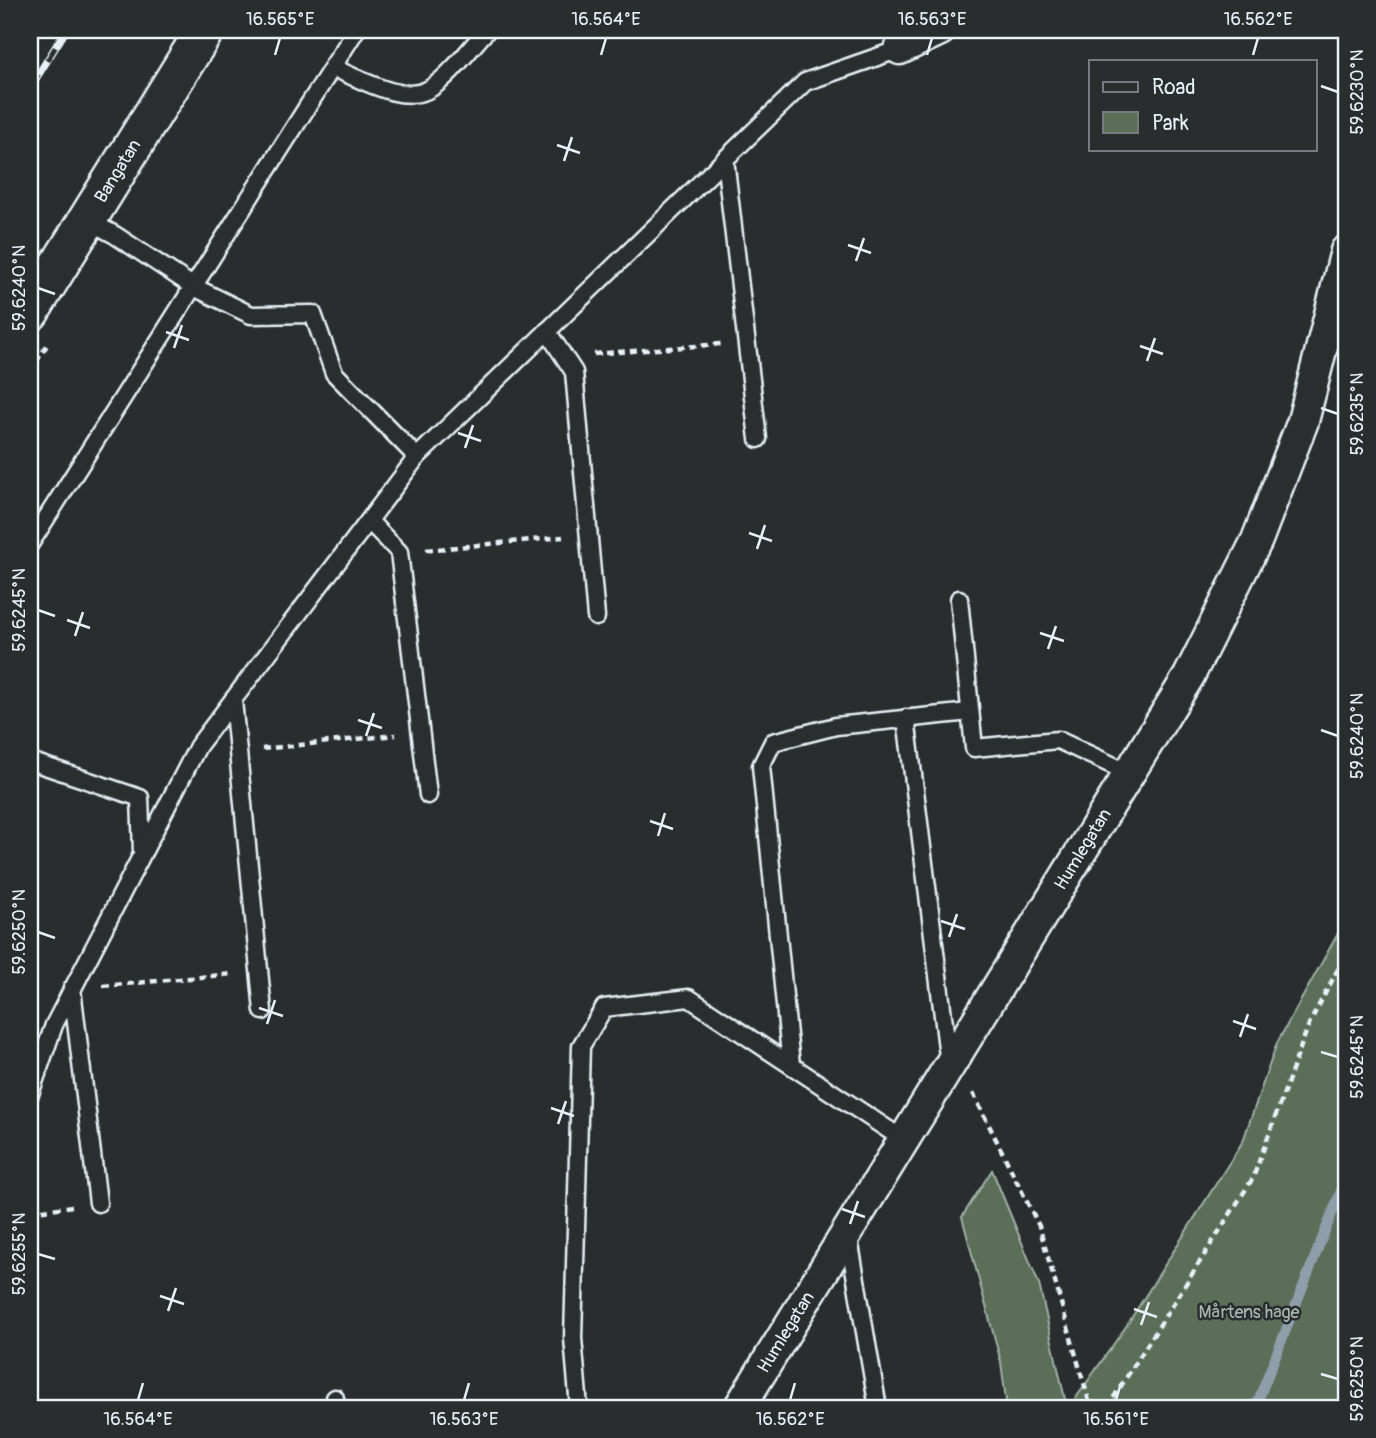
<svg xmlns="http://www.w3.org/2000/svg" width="1376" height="1438" viewBox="0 0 1376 1438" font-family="Pangolin,sans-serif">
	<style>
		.green { fill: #5a6e58; stroke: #a1b0a8; stroke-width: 2 }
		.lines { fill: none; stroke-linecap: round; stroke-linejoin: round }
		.stream { stroke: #8f9eab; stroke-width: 10 }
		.service-casing { stroke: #e8f1f8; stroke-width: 21 }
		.minor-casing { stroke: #e8f1f8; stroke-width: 35 }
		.tertiary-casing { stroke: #e8f1f8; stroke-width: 42 }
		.path { stroke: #e8f1f8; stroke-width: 4.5; stroke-dasharray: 7 5; stroke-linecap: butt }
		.service { stroke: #2a2d2e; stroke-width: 16 }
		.minor { stroke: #2a2d2e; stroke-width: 30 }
		.tertiary { stroke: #2a2d2e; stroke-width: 37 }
		.rail-casing { stroke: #e8f1f8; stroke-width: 8 }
		.rail { stroke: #2a2d2e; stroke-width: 5; stroke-dasharray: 16; stroke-linecap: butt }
		.ticks { fill: none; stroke: #e8f1f8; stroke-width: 2.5 }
		.labels { text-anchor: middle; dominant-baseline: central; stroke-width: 5; stroke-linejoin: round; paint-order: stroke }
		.street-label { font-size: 18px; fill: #e8f1f8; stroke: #2a2d2e }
		.park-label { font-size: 18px; fill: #a8b6b0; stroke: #2a2d2e }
		.neatline { fill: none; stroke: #e8f1f8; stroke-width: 2.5 }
		.ticks-label { font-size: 18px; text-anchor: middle; fill: #e8f1f8 }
	</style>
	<rect width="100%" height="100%" fill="#2a2d2e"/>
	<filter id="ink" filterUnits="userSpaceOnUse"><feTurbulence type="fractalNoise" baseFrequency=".0143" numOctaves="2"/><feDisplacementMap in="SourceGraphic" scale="14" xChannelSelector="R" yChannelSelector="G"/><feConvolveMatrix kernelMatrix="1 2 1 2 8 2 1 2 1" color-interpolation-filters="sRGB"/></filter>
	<g filter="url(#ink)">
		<!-- green -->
		<g class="green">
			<polygon points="1346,919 1346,1408 1069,1408 1127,1325 1243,1141 1277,1043"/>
			<polygon points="992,1170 1039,1284 1067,1408 1007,1408 1001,1362 962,1217"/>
		</g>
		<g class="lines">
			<!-- stream -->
			<polyline class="stream" points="1255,1408 1346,1178"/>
			<defs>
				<g id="service">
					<path d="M333,68c26,10 71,38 98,20 21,-14 39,-40 56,-58"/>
					<polyline points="725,159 758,439"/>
					<polyline points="87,220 115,235 194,287 251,315 313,314 334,373 417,457"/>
					<polyline points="547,331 574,372 596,617"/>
					<polyline points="369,521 399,552 428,795"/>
					<polyline points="30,544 356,30"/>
					<polyline points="959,599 974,748 1058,740 1129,773"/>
					<polyline points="233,700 263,1011"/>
					<polyline points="906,718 949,1064"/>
					<polyline points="30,761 140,798 142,852"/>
					<polyline points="72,989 98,1203"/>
					<polyline points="791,1065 761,766 773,742 836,726 970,712"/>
					<polyline points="30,1094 54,1025 198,746 417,457 805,82 900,49"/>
					<polyline points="848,1233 878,1408"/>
					<polyline points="335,1398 336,1408"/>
					<polyline points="579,1408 573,1338 581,1046 604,1008 689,998 904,1140"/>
				</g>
				<g id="minor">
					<polyline points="900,49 940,30"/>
					<path id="s1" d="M739,1408l450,-732 68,-136 46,-119 43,-170"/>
				</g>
				<g id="tertiary">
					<path id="s2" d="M30,312l175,-282"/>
				</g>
			</defs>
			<!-- service casing -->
			<use href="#service" class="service-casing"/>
			<!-- minor casing -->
			<use href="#minor" class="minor-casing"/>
			<!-- tertiary casing -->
			<use href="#tertiary" class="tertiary-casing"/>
			<!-- path -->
			<g class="path">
				<polyline points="594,354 721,344"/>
				<polyline points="30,372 47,345"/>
				<polyline points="426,550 563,537"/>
				<polyline points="262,749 396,735"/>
				<polyline points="103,986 233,974"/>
				<polyline points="973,1093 1039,1226 1091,1408"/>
				<polyline points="30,1212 72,1206"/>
				<polyline points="1107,1408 1253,1178 1309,1024 1346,954"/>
			</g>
			<!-- service -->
			<use href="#service" class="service"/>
			<!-- minor -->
			<use href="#minor" class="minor"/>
			<!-- tertiary -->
			<use href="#tertiary" class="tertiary"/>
			<defs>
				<polyline id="rail" points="30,88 66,30"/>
			</defs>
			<!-- rail casing -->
			<use href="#rail" class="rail-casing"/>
			<!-- rail -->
			<use href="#rail" class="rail"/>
		</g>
	</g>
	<!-- ticks -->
	<path class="ticks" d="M275,55l5,-17M601,55l5,-17M927,55l5,-17M1253,55l5,-17M1321,86l17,6M557,145l23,8M564,161l8,-24M848,245l23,8M856,261l8,-23M38,288l17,6M166,332l23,8M1140,346l23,8M174,348l8,-23M1147,361l8,-23M1321,408l17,6M458,433l23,8M465,448l8,-23M749,533l23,8M757,549l8,-24M38,610l17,6M67,620l23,8M1040,633l24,8M75,636l8,-24M1048,649l8,-23M358,720l24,8M1321,730l17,6M366,736l8,-23M650,821l23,8M658,836l7,-23M941,921l24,8M38,932l17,6M949,937l8,-23M259,1008l24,8M1233,1021l23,8M267,1024l8,-24M1240,1037l8,-23M1321,1052l17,5M551,1108l23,8M558,1124l8,-23M842,1209l23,8M850,1224l8,-23M38,1254l17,5M160,1296l24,8M1134,1309l23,8M168,1311l8,-23M1141,1325l8,-23M1321,1374l17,5M138,1400l5,-17M464,1400l5,-17M790,1400l5,-17M1116,1400l5,-17"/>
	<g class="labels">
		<!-- street labels -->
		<g class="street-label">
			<text stroke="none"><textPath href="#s2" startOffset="166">Bangatan</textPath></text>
			<text stroke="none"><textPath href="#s1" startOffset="656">Humlegatan</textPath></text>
			<text stroke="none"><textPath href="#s1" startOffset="89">Humlegatan</textPath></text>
		</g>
		<!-- park labels -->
		<g class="park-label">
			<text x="1249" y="1312">Mårtens hage</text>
		</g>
	</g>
	<!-- margin -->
	<rect width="1376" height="1438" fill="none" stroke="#2a2d2e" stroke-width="77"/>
	<!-- legend -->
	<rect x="1089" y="60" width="228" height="91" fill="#2a2d2e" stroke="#767b7f" stroke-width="2"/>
	<rect x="1103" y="82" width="35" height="10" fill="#2a2d2e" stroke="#767b7f" stroke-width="2"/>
	<text x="1152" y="94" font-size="21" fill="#e8f1f8">Road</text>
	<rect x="1103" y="112" width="35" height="21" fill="#5a6e58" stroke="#767b7f" stroke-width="2"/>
	<text x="1152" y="130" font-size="21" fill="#e8f1f8">Park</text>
	<rect x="38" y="38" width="1300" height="1362" class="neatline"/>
	<g class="ticks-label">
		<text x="280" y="25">16.565°E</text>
		<text x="606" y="25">16.564°E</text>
		<text x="932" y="25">16.563°E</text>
		<text x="1258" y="25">16.562°E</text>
		<text transform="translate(1357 92) rotate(-90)" y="6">59.6230°N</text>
		<text transform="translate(19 288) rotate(-90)" y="6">59.6240°N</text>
		<text transform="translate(1357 414) rotate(-90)" y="6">59.6235°N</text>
		<text transform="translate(19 610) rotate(-90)" y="6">59.6245°N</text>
		<text transform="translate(1357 736) rotate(-90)" y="6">59.6240°N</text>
		<text transform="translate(19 932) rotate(-90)" y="6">59.6250°N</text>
		<text transform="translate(1357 1057) rotate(-90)" y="6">59.6245°N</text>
		<text transform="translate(19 1254) rotate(-90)" y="6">59.6255°N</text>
		<text transform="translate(1357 1379) rotate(-90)" y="6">59.6250°N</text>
		<text x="138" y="1425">16.564°E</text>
		<text x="464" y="1425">16.563°E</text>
		<text x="790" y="1425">16.562°E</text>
		<text x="1116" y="1425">16.561°E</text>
	</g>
</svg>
